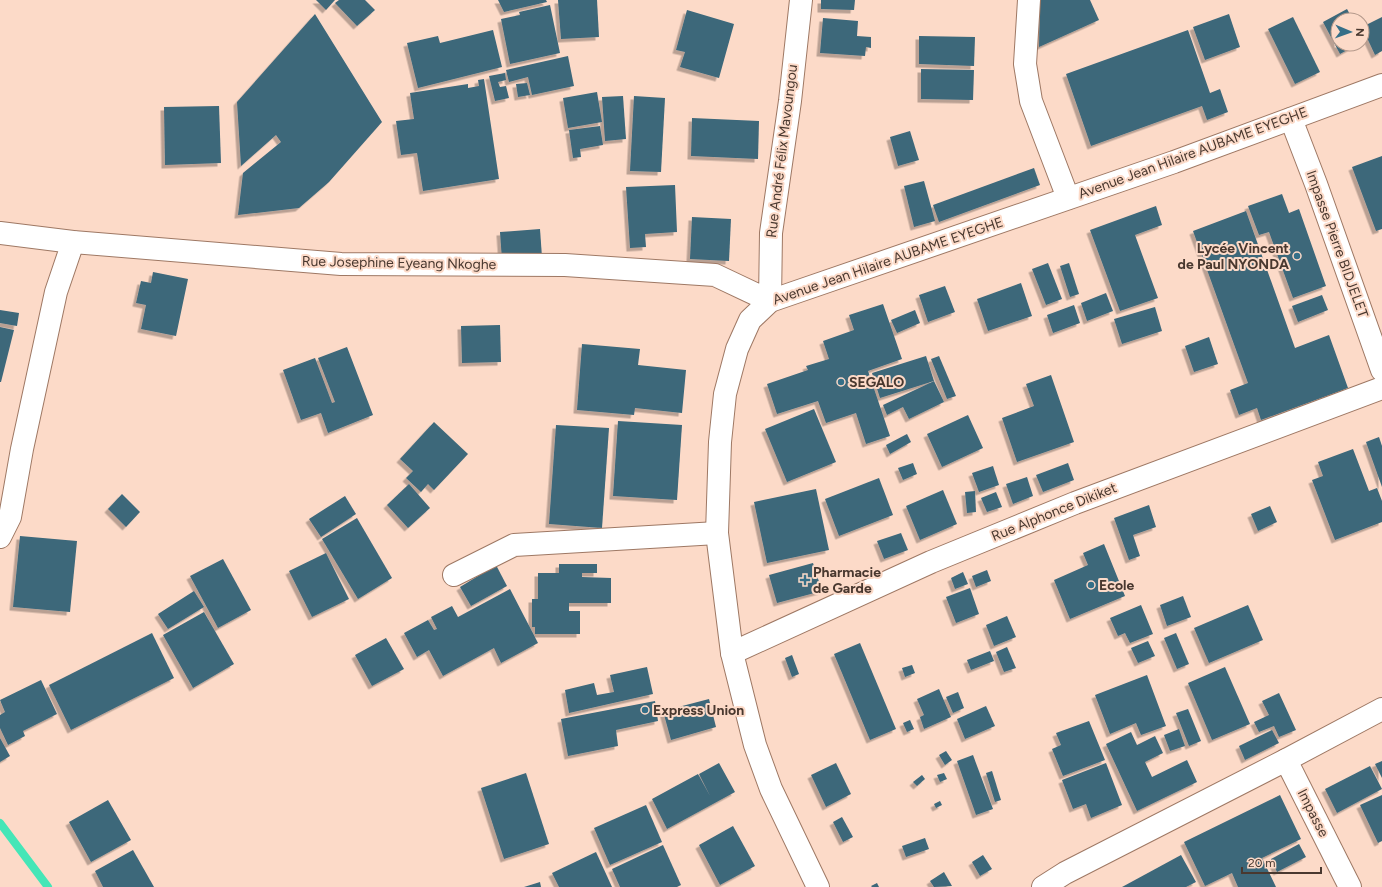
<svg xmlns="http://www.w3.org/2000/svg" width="1382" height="887" viewBox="0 0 1382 887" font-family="Figtree,sans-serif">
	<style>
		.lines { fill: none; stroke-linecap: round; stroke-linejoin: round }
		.stream { stroke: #45e6b7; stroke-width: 8 }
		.building { fill: #3c677a; filter: url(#shadow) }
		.street-casing { stroke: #9e7864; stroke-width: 24 }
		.secondary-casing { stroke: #9e7864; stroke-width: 24 }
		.street { stroke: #fff; stroke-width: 22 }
		.secondary { stroke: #fff; stroke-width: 22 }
		.poi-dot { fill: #356f88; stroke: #fcdac8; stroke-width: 1.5 }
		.labels { text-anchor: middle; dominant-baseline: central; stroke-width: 4; stroke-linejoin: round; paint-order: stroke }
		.street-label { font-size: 14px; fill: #49382f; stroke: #fcdac8 }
		.poi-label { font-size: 14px; font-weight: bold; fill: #49382f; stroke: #fcdac8; text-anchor: start }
	</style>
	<defs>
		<filter id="shadow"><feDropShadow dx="-3.5" dy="3.5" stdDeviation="0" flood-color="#0004"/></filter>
	</defs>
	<rect width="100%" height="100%" fill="#fcdac8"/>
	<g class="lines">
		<!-- stream -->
		<polyline class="stream" points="0,823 48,887"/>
	</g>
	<!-- building -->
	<g class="building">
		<polygon points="316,0 335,0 326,10"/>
		<polygon points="339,0 365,0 375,10 357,26 335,3"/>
		<polygon points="498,0 546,0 547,2 504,12"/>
		<polygon points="558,0 597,0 599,37 561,39"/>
		<polygon points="821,0 855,0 854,10 821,9"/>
		<polygon points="1040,0 1090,0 1099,20 1039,47"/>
		<polygon points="550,5 560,53 510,64 501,19 520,15 519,12"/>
		<polygon points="1347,9 1353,20 1338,20 1338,44 1358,44 1340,54 1323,22"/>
		<polygon points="687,10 734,24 719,78 680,67 685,52 676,50"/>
		<polygon points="315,14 382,122 329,182 299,208 238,215 243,173 281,142 276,135 241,166 237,102"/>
		<polygon points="1229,14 1240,47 1205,60 1193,27"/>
		<polygon points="1293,17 1320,72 1295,84 1268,29"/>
		<polygon points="1382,17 1382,51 1375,55 1362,27"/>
		<polygon points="823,18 858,21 857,36 871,37 871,48 866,47 865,56 820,53"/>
		<polygon points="493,30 502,67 418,88 407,43 438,36 440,43"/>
		<polygon points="1188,30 1210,93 1220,89 1228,112 1207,120 1202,106 1091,146 1066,74"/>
		<polygon points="919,36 975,37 974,66 919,64"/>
		<polygon points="568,56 574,86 532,95 528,77 509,82 506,70"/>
		<polygon points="921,69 974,70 973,100 921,99"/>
		<polygon points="505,73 506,80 498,82 500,87 506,86 509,98 495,101 489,76"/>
		<polygon points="484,79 499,179 423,191 417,153 401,155 396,121 414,119 410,93 468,84 468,88 479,86 478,80"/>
		<polygon points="527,83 530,95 518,97 516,84"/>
		<polygon points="597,92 602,122 568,128 563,98"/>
		<polygon points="623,96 626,139 605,141 602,97"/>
		<polygon points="634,96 665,98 661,172 630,171"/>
		<polygon points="219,106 221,163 165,165 164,107"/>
		<polygon points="692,118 759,121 758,159 691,156"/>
		<polygon points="600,126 603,145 580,149 581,157 573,158 569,130"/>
		<polygon points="910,131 919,160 898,166 890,137"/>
		<polygon points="1382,156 1382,229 1376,231 1352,167"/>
		<polygon points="1034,168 1040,185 939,222 933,205"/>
		<polygon points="924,181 935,221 914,227 904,186"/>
		<polygon points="675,185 677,232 645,234 646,247 630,248 626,187"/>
		<polygon points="1282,194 1289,213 1299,209 1326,286 1293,298 1269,232 1259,235 1248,206"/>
		<polygon points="1156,206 1162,225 1135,235 1158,298 1120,311 1090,230"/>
		<polygon points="1246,211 1295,348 1329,335 1348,388 1261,420 1257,408 1239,415 1230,390 1248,383 1193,231"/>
		<polygon points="692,217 731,219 729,261 690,259"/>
		<polygon points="540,229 542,257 502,260 500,232"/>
		<polygon points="1048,263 1062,299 1046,305 1032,269"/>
		<polygon points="1069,263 1079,294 1070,297 1060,266"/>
		<polygon points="153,272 188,279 176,336 141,329 146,305 136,303 141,281 151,283"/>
		<polygon points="1021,283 1032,316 988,331 977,299"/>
		<polygon points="945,286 955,312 928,322 919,295"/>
		<polygon points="1106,293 1113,311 1087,321 1081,303"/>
		<polygon points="1322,295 1328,310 1298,322 1292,306"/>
		<polygon points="883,304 902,359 868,371 890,436 866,444 856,413 826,423 818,401 777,414 767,384 808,370 806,366 829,359 823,341 854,330 849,315"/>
		<polygon points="1074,305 1080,323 1053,333 1047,315"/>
		<polygon points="1155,307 1162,331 1122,344 1114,319"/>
		<polygon points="0,310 19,313 17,326 0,323"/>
		<polygon points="915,310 920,323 897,333 891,320"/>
		<polygon points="500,325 501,362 462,363 461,326"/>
		<polygon points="0,327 14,330 1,382 0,382"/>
		<polygon points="1209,337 1218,364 1194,372 1185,346"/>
		<polygon points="582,344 640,349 638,365 686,370 682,413 635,408 634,415 577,410"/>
		<polygon points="347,347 373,415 328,433 321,413 301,420 283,370 315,358 332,403 335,402 318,358"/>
		<polygon points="926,356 934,381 944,402 909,419 903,407 887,415 883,405 934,381 880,398 872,373"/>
		<polygon points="939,356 956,396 947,399 931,359"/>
		<polygon points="1051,375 1074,442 1017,462 1002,418 1034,406 1026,384"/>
		<polygon points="814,409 836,462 787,482 765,429"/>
		<polygon points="968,415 983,448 942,467 927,434"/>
		<polygon points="618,421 682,425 677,500 613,496"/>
		<polygon points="434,422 468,454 434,490 428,484 421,492 406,478 413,471 400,459"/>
		<polygon points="556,425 609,428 602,528 549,524"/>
		<polygon points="907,434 911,442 890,454 886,445"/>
		<polygon points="1379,437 1382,446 1382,487 1366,442"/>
		<polygon points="1353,449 1369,491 1377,488 1382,501 1382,522 1335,540 1312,480 1323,476 1318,462"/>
		<polygon points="913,463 917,474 903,480 898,468"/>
		<polygon points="1068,463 1074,480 1043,492 1036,475"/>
		<polygon points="993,466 999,485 979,492 972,473"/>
		<polygon points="1027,477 1033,496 1013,504 1006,484"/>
		<polygon points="879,478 893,515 839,536 825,499"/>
		<polygon points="409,484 430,508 408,528 387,505"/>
		<polygon points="816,489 829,550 767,563 754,502"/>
		<polygon points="943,490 957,524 920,540 906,506"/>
		<polygon points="975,491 976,512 967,513 965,492"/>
		<polygon points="996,492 1002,507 987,512 981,498"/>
		<polygon points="122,494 140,512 126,527 108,509"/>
		<polygon points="345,496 356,514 321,537 309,519"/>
		<polygon points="1149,505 1156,527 1133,535 1140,556 1129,560 1114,518"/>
		<polygon points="1270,506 1277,522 1258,531 1251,514"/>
		<polygon points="357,518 392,578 358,599 322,539"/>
		<polygon points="901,533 908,550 884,559 877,541"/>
		<polygon points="20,536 77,541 70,612 13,607"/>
		<polygon points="1104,544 1125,596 1070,619 1054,580 1088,565 1083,553"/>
		<polygon points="326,553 349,599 312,617 289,571"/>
		<polygon points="223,559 251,610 218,628 190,576"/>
		<polygon points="813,563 822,591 777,603 769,575"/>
		<polygon points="559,564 597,564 597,573 582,573 582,577 611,578 611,603 569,603 569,611 580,611 580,634 535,634 535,627 532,627 532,599 538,599 538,573 559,573"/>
		<polygon points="496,565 507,586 471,606 460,587"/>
		<polygon points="987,570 991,581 976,587 972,576"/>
		<polygon points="963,572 968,584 955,589 951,578"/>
		<polygon points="970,588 979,614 956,623 946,597"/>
		<polygon points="510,589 538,643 501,663 494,648 443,676 429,650 417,657 404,633 428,620 434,630 437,629 431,617 452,606 458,617"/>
		<polygon points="194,591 204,607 168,629 158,614"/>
		<polygon points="1183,596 1191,617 1167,626 1160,605"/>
		<polygon points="1141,605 1153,634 1130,643 1125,633 1118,636 1110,618"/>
		<polygon points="1248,605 1263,640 1209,663 1194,628"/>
		<polygon points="204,612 234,664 193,688 163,635"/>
		<polygon points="1007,616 1016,637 994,646 986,625"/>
		<polygon points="152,633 174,678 71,730 49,685"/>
		<polygon points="1176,633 1189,664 1177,669 1164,638"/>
		<polygon points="386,638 404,669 372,686 355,655"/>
		<polygon points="1148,641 1155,656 1138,663 1131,648"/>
		<polygon points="860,643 896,729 870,740 834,654"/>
		<polygon points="1007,647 1016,668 1004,672 996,652"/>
		<polygon points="990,651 994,661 971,670 967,660"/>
		<polygon points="792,655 799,674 792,677 785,658"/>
		<polygon points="912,665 915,673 905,677 902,668"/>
		<polygon points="647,667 653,694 569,713 565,690 594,683 597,695 614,692 610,675"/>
		<polygon points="1225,667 1250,724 1212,740 1188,683"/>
		<polygon points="1147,675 1166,726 1141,735 1136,723 1110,734 1095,695"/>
		<polygon points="41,680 57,714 23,731 25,736 8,745 0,728 0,715 5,712 0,700"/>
		<polygon points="939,689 951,717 924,729 920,717 924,715 917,699"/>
		<polygon points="958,692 964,708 953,713 946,697"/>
		<polygon points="1279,693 1296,730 1279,737 1274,726 1259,732 1254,722 1269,715 1262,701"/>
		<polygon points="709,699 716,727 671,740 663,711"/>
		<polygon points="655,701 658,721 616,730 618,746 568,756 561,719"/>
		<polygon points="986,706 995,726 965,739 957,719"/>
		<polygon points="1188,709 1201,741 1189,746 1176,713"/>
		<polygon points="910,720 914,729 907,732 903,723"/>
		<polygon points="1089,721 1105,760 1063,776 1052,749 1061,745 1056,733"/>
		<polygon points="1179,729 1185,746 1170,751 1164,735"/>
		<polygon points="1272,730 1279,743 1245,760 1239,746"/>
		<polygon points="1131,732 1137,745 1155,736 1163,753 1145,762 1152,777 1187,760 1197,782 1137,811 1106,744"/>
		<polygon points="0,738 10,756 0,762"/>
		<polygon points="946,751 952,760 945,765 939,755"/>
		<polygon points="973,755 993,809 976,815 957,761"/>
		<polygon points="1382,761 1382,778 1375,764"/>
		<polygon points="719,763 735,792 667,829 652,799 698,774 710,796 699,774"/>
		<polygon points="836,763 851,794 826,807 811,775"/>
		<polygon points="1106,763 1122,805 1091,818 1086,804 1073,809 1062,780"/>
		<polygon points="1370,766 1382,789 1337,813 1325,789"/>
		<polygon points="992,771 1001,800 995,802 986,773"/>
		<polygon points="526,773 549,844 504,859 481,788"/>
		<polygon points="944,773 947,779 940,782 937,775"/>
		<polygon points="922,775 925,779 917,786 913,782"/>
		<polygon points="1280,795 1301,839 1262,858 1276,887 1238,887 1232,873 1205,886 1184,842"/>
		<polygon points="1382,795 1382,841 1378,843 1360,805"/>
		<polygon points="108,800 131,840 91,862 69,822"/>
		<polygon points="940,801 942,805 936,808 934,804"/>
		<polygon points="646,805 662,842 610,865 594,828"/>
		<polygon points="842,817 853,837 843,842 833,822"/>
		<polygon points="733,826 755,866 720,885 699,845"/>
		<polygon points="925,838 929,849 906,857 902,846"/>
		<polygon points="1299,844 1306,857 1277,872 1271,859"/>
		<polygon points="663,845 681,885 677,887 620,887 612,869"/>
		<polygon points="133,850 154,887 103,887 95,871"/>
		<polygon points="596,852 612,887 559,887 552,873"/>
		<polygon points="983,855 992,869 980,876 972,862"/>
		<polygon points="1181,855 1196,882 1186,887 1122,887"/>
		<polygon points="944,872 952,886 934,887 930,881"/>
		<polygon points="540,882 541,887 524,887"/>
		<polygon points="877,883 879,887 872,887 871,886"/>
	</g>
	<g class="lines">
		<defs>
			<g id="street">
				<polyline points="1029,0 1025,64 1031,101 1068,198"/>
				<polyline points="1291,119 1316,184 1382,370"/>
				<polyline points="0,233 73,242 341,264 565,265 715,275 770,301 771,233 790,101 801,0"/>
				<polyline points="0,537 10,517 22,449 56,292 73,242"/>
				<polyline points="454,575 514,545 717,533"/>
				<polyline points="732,653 931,562 1075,503 1382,388"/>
				<polyline points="1286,760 1350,887"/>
				<polyline points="1043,887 1065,873 1286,760 1382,709"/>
			</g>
			<polyline id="secondary" points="818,887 771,789 755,745 732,653 717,533 720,442 725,394 737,349 750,320 770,301 1174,162 1382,85"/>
		</defs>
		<!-- street casing -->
		<use href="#street" class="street-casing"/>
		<!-- secondary casing -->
		<use href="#secondary" class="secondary-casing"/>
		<!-- street -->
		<use href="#street" class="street"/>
		<!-- secondary -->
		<use href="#secondary" class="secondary"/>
	</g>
	<!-- markers -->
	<g class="poi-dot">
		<circle cx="1297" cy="256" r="4"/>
		<circle cx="841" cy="382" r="4"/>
		<path d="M803 574h4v4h4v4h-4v4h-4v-4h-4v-4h4z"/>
		<circle cx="1091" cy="585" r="4"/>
		<circle cx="645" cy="710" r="4"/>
	</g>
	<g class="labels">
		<!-- street labels -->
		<g class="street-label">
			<text transform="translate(782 151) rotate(-83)">Rue André Félix Mavoungou</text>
			<text transform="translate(1193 153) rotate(-20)">Avenue Jean Hilaire AUBAME EYEGHE</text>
			<text transform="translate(1337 244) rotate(70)">Impasse Pierre BIDJELET</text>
			<text transform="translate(888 261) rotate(-19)">Avenue Jean Hilaire AUBAME EYEGHE</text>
			<text transform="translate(399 263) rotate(1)">Rue Josephine Eyeang Nkoghe</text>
			<text transform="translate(1054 512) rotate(-22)">Rue Alphonce Dikiket</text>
			<text transform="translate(1313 813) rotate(63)">Impasse</text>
		</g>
		<!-- poi labels -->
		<g class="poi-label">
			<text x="1289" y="248" text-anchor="end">Lycée Vincent<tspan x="1289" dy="16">de Paul NYONDA</tspan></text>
			<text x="849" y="382">SEGALO</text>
			<text x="813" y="572">Pharmacie<tspan x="813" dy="16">de Garde</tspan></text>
			<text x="1099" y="585">Ecole</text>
			<text x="653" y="710">Express Union</text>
		</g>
	</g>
	<!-- north arrow -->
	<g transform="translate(1350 32) rotate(92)"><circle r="19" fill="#fcdac8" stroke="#b4998b"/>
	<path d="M0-3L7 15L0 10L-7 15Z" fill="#356f88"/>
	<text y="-6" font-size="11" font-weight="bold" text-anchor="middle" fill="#49382f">N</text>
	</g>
	<!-- scale -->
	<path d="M1242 867v6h79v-6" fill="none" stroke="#49382f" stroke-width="2"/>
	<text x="1248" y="867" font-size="12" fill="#49382f" stroke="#fcdac8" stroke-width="3" paint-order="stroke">20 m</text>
</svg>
